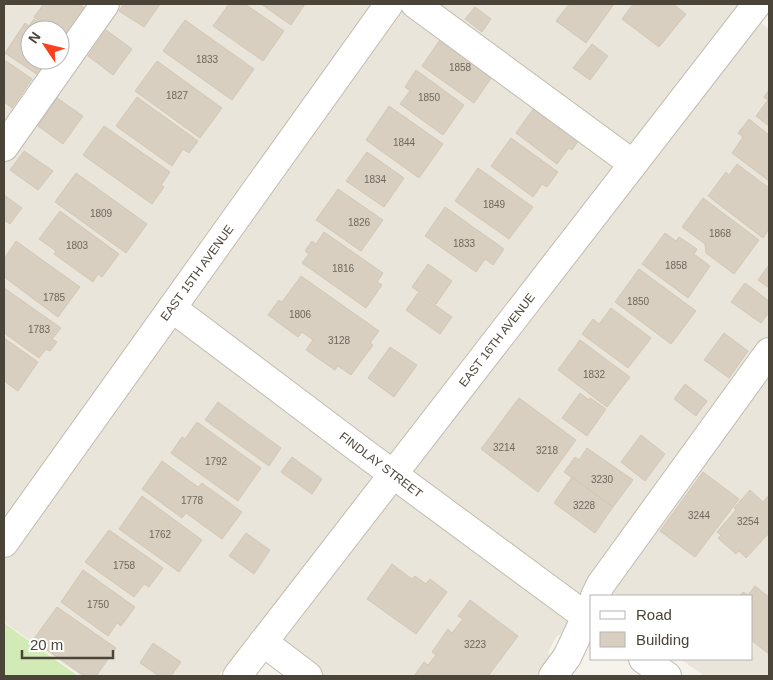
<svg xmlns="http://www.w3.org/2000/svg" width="773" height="680" viewBox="0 0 773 680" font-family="Arial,sans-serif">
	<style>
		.residential { fill: #eae5da; fill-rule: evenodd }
		.green { fill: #d2eab5 }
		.building { fill: #d8cfc1; stroke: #d3c7b4 }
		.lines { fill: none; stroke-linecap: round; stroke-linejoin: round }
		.minor-casing { stroke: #c2bbae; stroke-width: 30 }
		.minor { stroke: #fff; stroke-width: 28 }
		.labels { text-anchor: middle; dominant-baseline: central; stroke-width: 4.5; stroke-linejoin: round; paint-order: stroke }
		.number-label { font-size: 10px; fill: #6e675b }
		.street-label { font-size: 12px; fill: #4b4439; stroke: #fff }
	</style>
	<rect width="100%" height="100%" fill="#f6f3ec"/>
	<!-- residential -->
	<path class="residential" d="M4,4h732l33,25v647h-64l-25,-17h72v-63h-160v18l-36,23 -8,16 14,10 -9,13h-268l10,-10 -5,-19 -32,-22 -40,51h-137l-77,-54zM30,30h30v30h-30z"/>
	<!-- green -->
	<polygon class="green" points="4,623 78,676 4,676"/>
	<!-- building -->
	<g class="building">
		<polygon points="44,4 78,4 85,8 65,38 60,35 60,30 53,30 34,17"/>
		<polygon points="124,4 160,4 144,27 119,11"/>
		<polygon points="229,4 245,4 284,31 263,61 213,26"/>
		<polygon points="261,4 305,4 291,25"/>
		<polygon points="569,4 614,4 586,43 556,21"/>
		<polygon points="633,4 673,4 686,14 659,47 622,19"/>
		<polygon points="475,7 491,19 482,32 465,19"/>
		<polygon points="34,19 50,30 30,30 30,60 49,60 38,75 5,53 25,23 29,26"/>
		<polygon points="185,20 254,69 232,100 163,51"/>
		<polygon points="106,30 132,49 113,75 88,56"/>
		<polygon points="446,31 498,68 474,103 422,66"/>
		<polygon points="592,44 608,56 590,80 573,68"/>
		<polygon points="6,61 32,79 12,108 4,102 4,64"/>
		<polygon points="157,61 222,108 200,138 135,91"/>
		<polygon points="416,70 464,105 443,135 400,104 410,91 405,87"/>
		<polygon points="769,90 769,126 756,116 768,100 764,97"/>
		<polygon points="137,97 198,141 189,153 183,149 172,166 116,126"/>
		<polygon points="57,98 83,116 63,144 38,126"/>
		<polygon points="539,101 583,134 572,150 569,148 557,164 516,133"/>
		<polygon points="389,106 443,144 419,178 366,140"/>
		<polygon points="749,119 769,135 769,181 732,153 743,137 738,133"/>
		<polygon points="104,126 170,172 161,185 164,187 152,204 83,155"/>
		<polygon points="511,138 558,172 547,187 542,184 533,197 491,166"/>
		<polygon points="24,151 53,171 38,190 10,170"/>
		<polygon points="367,152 404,178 384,207 346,181"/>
		<polygon points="737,164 769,188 769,229 763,238 708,196 726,172 729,175"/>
		<polygon points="478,168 533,207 509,239 455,201"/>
		<polygon points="76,173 147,224 126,253 55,202"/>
		<polygon points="338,189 383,220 361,251 316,220"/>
		<polygon points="4,195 22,208 10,224 4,220"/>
		<polygon points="703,198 759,240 734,274 706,253 705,244 682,227"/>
		<polygon points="445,207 504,249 493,265 485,259 476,272 425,236"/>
		<polygon points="60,211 119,254 102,277 98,274 93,282 54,254 56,251 39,239"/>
		<polygon points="324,232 383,273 377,282 382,285 366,308 302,263 309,254 305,251 312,241 316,244"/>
		<polygon points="665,233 676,241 679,237 697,249 694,254 710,266 688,298 642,264"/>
		<polygon points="16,241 80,287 58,317 4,277 4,259"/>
		<polygon points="428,264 452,281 436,304 412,287"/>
		<polygon points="769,265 769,288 758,280"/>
		<polygon points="639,269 696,311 671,344 615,302"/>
		<polygon points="301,276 379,331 370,343 373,345 351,375 338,366 335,370 306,350 313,340 302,332 298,337 268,315 279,300 282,302"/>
		<polygon points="745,283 769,301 769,312 761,323 731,302"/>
		<polygon points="4,288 61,328 52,339 57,342 50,351 46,349 39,358 4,333"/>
		<polygon points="418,293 452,317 440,334 406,310"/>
		<polygon points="611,308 651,338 628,368 582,334 593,319 599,324"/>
		<polygon points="724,333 748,351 729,378 704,360"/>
		<polygon points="4,338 38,362 18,391 4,381"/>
		<polygon points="580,340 630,377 607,407 558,370"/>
		<polygon points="390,347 417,365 394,397 368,378"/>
		<polygon points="685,384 707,401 696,416 674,399"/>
		<polygon points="580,393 589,400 590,398 606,409 587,436 562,418"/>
		<polygon points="519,398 576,440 538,492 481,449"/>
		<polygon points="218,402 281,448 269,466 205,420"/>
		<polygon points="197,422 261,468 238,501 171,453 182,437 185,439"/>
		<polygon points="641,435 665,454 645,481 621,462"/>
		<polygon points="587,448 633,480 613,507 564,472 575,457 579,460"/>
		<polygon points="292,457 322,479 312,494 281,472"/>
		<polygon points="162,461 198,487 202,483 242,512 222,539 186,513 182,518 142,489"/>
		<polygon points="703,472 739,499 695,557 660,531"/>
		<polygon points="572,477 613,507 595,533 554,503"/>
		<polygon points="750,490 763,502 768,496 769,497 769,533 746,558 739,551 736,554 718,538 721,535 717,532 736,510 734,508"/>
		<polygon points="142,496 202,540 179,572 119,529"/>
		<polygon points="109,530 163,568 149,587 144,584 134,597 85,562"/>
		<polygon points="246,533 270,550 254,574 229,556"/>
		<polygon points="392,564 412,579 415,576 426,584 430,579 447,592 416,634 367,599"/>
		<polygon points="83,570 135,607 121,626 117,623 108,636 61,602"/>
		<polygon points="755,586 769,597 769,654 752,641 752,596 740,596 743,592 748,595"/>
		<polygon points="470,600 518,636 488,676 414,676 424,662 428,665 436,655 432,652 448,629 452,633 463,619 458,616"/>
		<polygon points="57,607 116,648 96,676 84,676 33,640"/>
		<polygon points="153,643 181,662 171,676 159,676 140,663"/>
	</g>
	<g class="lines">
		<defs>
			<g id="minor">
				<polyline points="415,4 633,164"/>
				<polyline points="4,147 105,4"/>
				<polyline points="172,308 363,452 592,621"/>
				<polyline points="4,543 389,4"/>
				<polyline points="595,596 601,584 769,352"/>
				<polyline points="263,642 308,676"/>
				<polyline points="643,659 667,676"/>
				<polyline points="237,676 757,4"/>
				<polyline points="553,676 567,657 592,604"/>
			</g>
		</defs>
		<!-- minor casing -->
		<use href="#minor" class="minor-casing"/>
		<!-- minor -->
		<use href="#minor" class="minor"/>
	</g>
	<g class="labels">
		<!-- number labels -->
		<g class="number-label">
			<text x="207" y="59">1833</text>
			<text x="460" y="67">1858</text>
			<text x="177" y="95">1827</text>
			<text x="429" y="97">1850</text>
			<text x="404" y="142">1844</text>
			<text x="375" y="179">1834</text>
			<text x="494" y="204">1849</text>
			<text x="101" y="213">1809</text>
			<text x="359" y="222">1826</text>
			<text x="720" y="233">1868</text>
			<text x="464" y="243">1833</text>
			<text x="77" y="245">1803</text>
			<text x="676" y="265">1858</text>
			<text x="343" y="268">1816</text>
			<text x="54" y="297">1785</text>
			<text x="638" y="301">1850</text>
			<text x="300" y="314">1806</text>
			<text x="39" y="329">1783</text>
			<text x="339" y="340">3128</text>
			<text x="594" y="374">1832</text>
			<text x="504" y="447">3214</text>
			<text x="547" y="450">3218</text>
			<text x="216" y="461">1792</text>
			<text x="602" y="479">3230</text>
			<text x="192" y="500">1778</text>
			<text x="584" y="505">3228</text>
			<text x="699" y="515">3244</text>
			<text x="748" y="521">3254</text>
			<text x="160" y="534">1762</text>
			<text x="124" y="565">1758</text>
			<text x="98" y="604">1750</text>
			<text x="475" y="644">3223</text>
		</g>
		<!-- street labels -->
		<g class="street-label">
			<text transform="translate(197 273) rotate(-54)">EAST 15TH AVENUE</text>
			<text transform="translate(497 340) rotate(-52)">EAST 16TH AVENUE</text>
			<text transform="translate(381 465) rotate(37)">FINDLAY STREET</text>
		</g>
	</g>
	<!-- border -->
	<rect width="773" height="680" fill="none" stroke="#4b4439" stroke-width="10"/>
	<!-- legend -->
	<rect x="590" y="595" width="162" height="65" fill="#ffffff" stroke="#b7b4b0"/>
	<rect x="600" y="611" width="25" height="8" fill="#ffffff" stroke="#b7b4b0"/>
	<text x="636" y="620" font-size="15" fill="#4b4439">Road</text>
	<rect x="600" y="632" width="25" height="15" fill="#d8cfc1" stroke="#b7b4b0"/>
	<text x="636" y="645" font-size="15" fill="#4b4439">Building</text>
	<!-- north arrow -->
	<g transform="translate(45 45) rotate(305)"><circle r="24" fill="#ffffff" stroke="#b7b4b0"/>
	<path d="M0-4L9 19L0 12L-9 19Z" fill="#fc3f1d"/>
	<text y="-8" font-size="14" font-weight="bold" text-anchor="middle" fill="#4b4439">N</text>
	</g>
	<!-- scale -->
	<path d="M22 650v8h91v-8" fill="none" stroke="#4b4439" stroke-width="2.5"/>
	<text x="30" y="650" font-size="15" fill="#4b4439" stroke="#ffffff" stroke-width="4" paint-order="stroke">20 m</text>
</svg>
